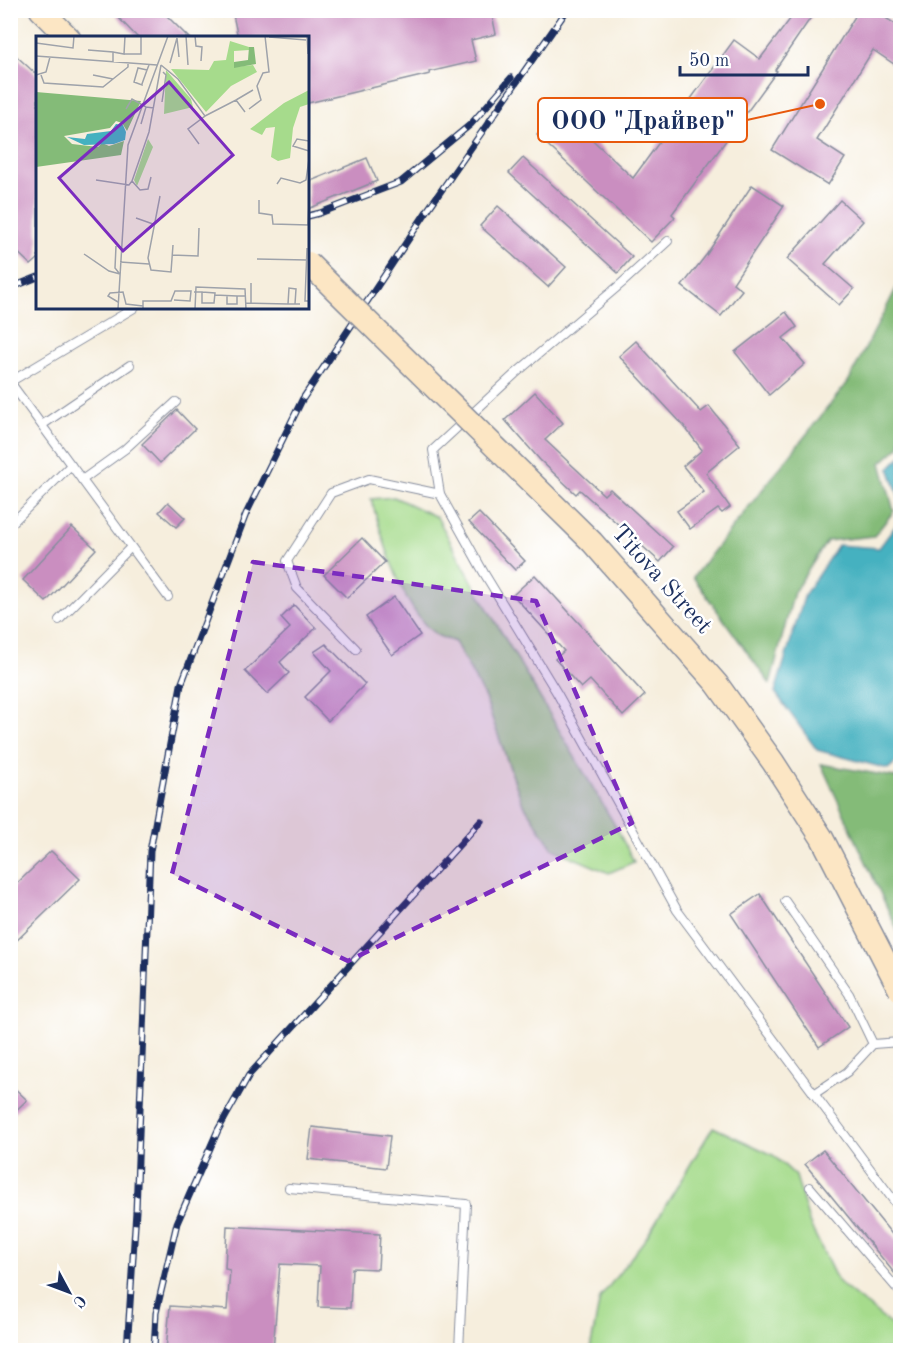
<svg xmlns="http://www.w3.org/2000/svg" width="911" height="1361" viewBox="0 0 911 1361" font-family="'Old Standard TT',serif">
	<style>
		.green { fill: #a6db8c; stroke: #608575; stroke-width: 1.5 }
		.forest { fill: #84bb78; stroke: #50756b; stroke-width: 1.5 }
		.water { fill: #44b1c0; stroke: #30708f; stroke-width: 1.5 }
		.building { fill: #ca8ec0 }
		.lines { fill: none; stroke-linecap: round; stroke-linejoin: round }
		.service-casing { stroke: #888e9e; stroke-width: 10 }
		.secondary-casing { stroke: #888e9e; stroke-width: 25 }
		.service { stroke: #fff; stroke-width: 8 }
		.secondary { stroke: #fce6c4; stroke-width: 22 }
		.rail-casing { stroke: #1b2f5e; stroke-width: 7 }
		.rail { stroke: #fff; stroke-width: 4.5; stroke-dasharray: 14; stroke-linecap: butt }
		.secondary-bridge-casing { stroke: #888e9e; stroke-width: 25; stroke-linecap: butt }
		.secondary-bridge { stroke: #fce6c4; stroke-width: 22 }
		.marked { fill: #7b2cbf; fill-opacity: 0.2; stroke: #7b2cbf; stroke-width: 4.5; stroke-dasharray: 12 8; stroke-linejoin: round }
		.labels { text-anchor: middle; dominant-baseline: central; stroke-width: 5; stroke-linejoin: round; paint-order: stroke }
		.street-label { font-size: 24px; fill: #1b2f5e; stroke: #fff }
		.inset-road { fill: none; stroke: #9ea2aa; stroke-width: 1.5 }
		.view { fill: #7b2cbf; fill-opacity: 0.15; stroke: #7b2cbf; stroke-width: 3 }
		.inset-edge { fill: none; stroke: #1b2f5e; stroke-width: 3 }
		.leader { fill: none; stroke: #e8590c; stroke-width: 2 }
		.callout-dot { fill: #e8590c; stroke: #fff; stroke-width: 2 }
		.callout { fill: #fff; stroke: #e8590c; stroke-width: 2 }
		.callout-label { font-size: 26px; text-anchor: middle; font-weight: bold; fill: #1b2f5e }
	</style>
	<rect width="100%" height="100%" fill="#fff"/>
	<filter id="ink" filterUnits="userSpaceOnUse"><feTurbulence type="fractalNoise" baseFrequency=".0167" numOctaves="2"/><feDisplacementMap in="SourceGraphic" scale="12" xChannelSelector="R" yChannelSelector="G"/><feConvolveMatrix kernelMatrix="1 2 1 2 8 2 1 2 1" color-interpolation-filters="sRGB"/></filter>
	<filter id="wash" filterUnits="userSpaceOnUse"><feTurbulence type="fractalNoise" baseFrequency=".008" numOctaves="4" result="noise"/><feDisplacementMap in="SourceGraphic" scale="24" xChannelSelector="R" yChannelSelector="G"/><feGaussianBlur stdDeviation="1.35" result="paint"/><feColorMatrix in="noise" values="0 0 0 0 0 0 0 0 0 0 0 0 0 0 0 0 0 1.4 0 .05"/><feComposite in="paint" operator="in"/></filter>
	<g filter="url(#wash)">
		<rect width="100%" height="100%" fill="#f6eedd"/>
		<!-- green -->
		<g class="green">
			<path d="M394,497l43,20 42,77 137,233 18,35 -25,11 -56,-24 -31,-47 -37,-104 -30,-56c-6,-3 -16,-4 -21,-9 -33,-25 -51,-95 -63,-134z"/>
			<polygon points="713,1127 773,1155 796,1176 809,1222 838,1282 900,1332 900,1350 590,1350 600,1298 646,1238"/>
		</g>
		<!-- forest -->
		<g class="forest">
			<polygon points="900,281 900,446 881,463 894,511 874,536 827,541 794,592 770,684 693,577 848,382"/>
			<polygon points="821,764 900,778 900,936"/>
		</g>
		<!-- water -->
		<g class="water">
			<polygon points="900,457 900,499 889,468"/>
			<polygon points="900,520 900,759 888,769 817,750 775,692 805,594 838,545 879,548"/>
		</g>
		<g id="blocks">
			<!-- building -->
			<g class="building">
				<polygon points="111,10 161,10 189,38 138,38"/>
				<polygon points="232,10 491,10 496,34 471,40 476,61 429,72 430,74 308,103 308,38 238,38"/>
				<polygon points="797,10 816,10 775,70 777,71 672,214 675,217 651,242 537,135 561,110 633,178 734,40 760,59"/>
				<polygon points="859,10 873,10 900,27 900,68 873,50 817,140 845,158 828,185 772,150"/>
				<polygon points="10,50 38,76 38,259 31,265 10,245"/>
				<polygon points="367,158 377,181 308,209 308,182"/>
				<polygon points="523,158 632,257 618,273 509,173"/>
				<polygon points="752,185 784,206 733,283 742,290 721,316 682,286 707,254"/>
				<polygon points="840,200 863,221 825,264 854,289 839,305 787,259"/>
				<polygon points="498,206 566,267 548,287 480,226"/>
				<polygon points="786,312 797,327 783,338 805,364 769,395 735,352"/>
				<polygon points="636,341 701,412 709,406 740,445 706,473 730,507 722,513 718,509 690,529 677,511 704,492 683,466 702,450 684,426 619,356"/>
				<polygon points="535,392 563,423 545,440 604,495 610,489 673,547 660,562 580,490 576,494 540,460 505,420"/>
				<polygon points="177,410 195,429 160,463 142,444"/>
				<polygon points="168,502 185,518 176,527 159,512"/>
				<polygon points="479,513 525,561 515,570 469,522"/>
				<polygon points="72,527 96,549 46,602 23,580"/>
				<polygon points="362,538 385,562 347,598 324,575"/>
				<polygon points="535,575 645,695 623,716 590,680 581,688 555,659 564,651 513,595"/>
				<polygon points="394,597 420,635 392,655 366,617"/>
				<polygon points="294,605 316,628 280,662 289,673 267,694 245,671 290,628 281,618"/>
				<polygon points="326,644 365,684 328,721 305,697 331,671 314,652"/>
				<polygon points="51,851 80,879 10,947 10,890"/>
				<polygon points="760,894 848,1027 819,1047 731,914"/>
				<polygon points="10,1084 27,1100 10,1116"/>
				<polygon points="312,1127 390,1136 386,1168 308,1159"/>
				<polygon points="823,1150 900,1244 900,1280 805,1164"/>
				<polygon points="227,1226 380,1234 378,1269 352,1268 350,1308 318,1307 320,1266 280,1264 273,1350 166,1350 170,1306 227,1310 230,1270 225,1269"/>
			</g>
		</g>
	</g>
	<g filter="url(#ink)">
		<use href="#blocks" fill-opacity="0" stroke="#888e9e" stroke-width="1.5"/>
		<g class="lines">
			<defs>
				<g id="service">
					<polyline points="134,308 10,382 168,597"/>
					<polyline points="42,425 130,365"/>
					<polyline points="82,480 125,449 176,402"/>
					<polyline points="440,494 433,450 515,374 622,283 668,241"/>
					<polyline points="10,525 71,465"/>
					<polyline points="59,620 131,547"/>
					<polyline points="356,649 297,588 287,561 331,493 369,479 440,494 484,573 557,693 677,910 900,1209"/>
					<polyline points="785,901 849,994 873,1044 847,1072 814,1094"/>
					<polyline points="873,1044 900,1042"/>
					<polyline points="810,1187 900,1292"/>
					<polyline points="289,1188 466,1204 459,1350"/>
				</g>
				<polyline id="secondary" points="41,10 69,38"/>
			</defs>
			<!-- service casing -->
			<use href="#service" class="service-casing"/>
			<!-- secondary casing -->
			<use href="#secondary" class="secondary-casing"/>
			<!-- service -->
			<use href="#service" class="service"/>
			<!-- secondary -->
			<use href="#secondary" class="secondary"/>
			<defs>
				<g id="rail">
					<polyline points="308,216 320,213 401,182 471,124 511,78"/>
					<polyline points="10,288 38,277"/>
					<polyline points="127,1350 136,1211 150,851 181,685 246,514 302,400 429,208 567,10"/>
					<polyline points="154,1350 156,1313 177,1223 218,1130 249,1075 481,821"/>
				</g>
			</defs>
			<!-- rail casing -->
			<use href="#rail" class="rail-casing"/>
			<!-- rail -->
			<use href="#rail" class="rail"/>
			<defs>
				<polyline id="secondary-bridge" points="308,263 592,542 717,684 773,762 822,838 900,990"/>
			</defs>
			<!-- secondary-bridge casing -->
			<use href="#secondary-bridge" class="secondary-bridge-casing"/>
			<!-- secondary-bridge -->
			<use href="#secondary-bridge" class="secondary-bridge"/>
		</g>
	</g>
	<!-- marked area -->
	<path class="marked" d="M253,562l283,39 96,222 -284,138 -176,-87z"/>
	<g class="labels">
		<!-- street labels -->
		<g class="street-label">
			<text transform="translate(661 580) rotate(48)">Titova Street</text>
		</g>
	</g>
	<!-- overview -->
	<g transform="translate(36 36)">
		<rect width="273" height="273" fill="#f6eedd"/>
		<path d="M194,5l19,6v3l-15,1v16l19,-2 4,7 -26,14 -25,26 -35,-43 38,1 5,-9 12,-1zM130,34l25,29 2,8 -29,7zM273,54v14l-9,3 -7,21 -3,30 -12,3 -7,-4 4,-30 -9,1 -4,7 -12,-6 34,-26zM112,103l5,8 -16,39 -3,-6z" fill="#a6db8c"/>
		<path d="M213,11h5l2,17 -22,4v-6l14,-2zM0,56l105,9 -14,30 -5,-8 -6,-2 -6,7 -46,8 8,8 26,3 4,-4 7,3 15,-5 -3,14 -85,12z" fill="#84bb78"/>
		<path d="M80,88l7,1 3,7 -1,8 -11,4 -30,1 -17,-8 18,2 2,-5 24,-3z" fill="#44b1c0"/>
		<path class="inset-road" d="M150,0l2,29M159,0l1,10 6,1 -1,14M271,0l1,18M233,1l37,3M0,7l37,5 1,-12M52,14l25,2v10M77,16l11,2 1,-18M88,18h17v-18M0,20l121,9M134,27l7,-25 2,19M125,29l17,14 27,37 -17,13 11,15M111,34l-9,-2 -4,14 8,3v-1l5,-14 2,-5M0,39l10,-3 4,-15M5,39l3,8 59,4 25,-20v-4M57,39l20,4M200,64l17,-10M126,66l4,-27 -3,-3M90,73l6,-10 14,8M213,73l12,-9 -4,-14 6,-13 6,-1 -4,-36M169,80l31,-16 9,12M105,88l5,-17 8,1M273,105l-12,-2 -4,7 16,5M115,141l-3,12 -8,1 -8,-9 17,-49 12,-67M60,144l33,5 3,-4M241,148l4,-6 19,5 6,-3 3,-21M124,160l-12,62 3,12 20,2 2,-27M223,164v13l13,2 1,9 36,1M100,182l17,6M272,189l1,-23M80,210l-1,22 4,5M271,212l-2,53h4M48,218l25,17 11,3M136,219l26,1 1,-28M221,223l50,1M84,226l29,2M158,256h8v11h12l1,-10 -13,-1M179,259l22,1M191,260v8h10v-8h8M82,266l-10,-6 2,-3 13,-1 3,12 17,2M210,267l42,1M215,267v-20M259,268h-7l1,-16 7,1 -1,15h5M82,273l10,-164 40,-109M107,273v-8h28l4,-10h16l-1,10 -16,-1M159,273l1,-22 49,2 1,20"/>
		<path class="view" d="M133,46l64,73 -110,96 -64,-73z"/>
		<rect width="273" height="273" class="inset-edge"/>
	</g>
	<!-- callouts -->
	<path class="leader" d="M820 104L747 120"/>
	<circle class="callout-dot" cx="820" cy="104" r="6"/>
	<rect class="callout" x="538" y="98" width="209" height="44" rx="6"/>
	<g class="callout-label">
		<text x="643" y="129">ООО "Драйвер"</text>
	</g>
	<!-- margin -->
	<rect width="911" height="1361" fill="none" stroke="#fff" stroke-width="36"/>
	<!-- north arrow -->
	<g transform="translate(69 1292) rotate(131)" stroke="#ffffff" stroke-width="4.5" paint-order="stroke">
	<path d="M0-4.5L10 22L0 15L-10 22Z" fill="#1b2f5e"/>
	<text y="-9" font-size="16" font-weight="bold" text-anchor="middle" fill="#1b2f5e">С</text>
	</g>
	<!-- scale -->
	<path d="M680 66v9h128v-9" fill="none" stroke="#1b2f5e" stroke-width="3"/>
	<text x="689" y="66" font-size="18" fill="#1b2f5e" stroke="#ffffff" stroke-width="4.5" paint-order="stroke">50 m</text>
</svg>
